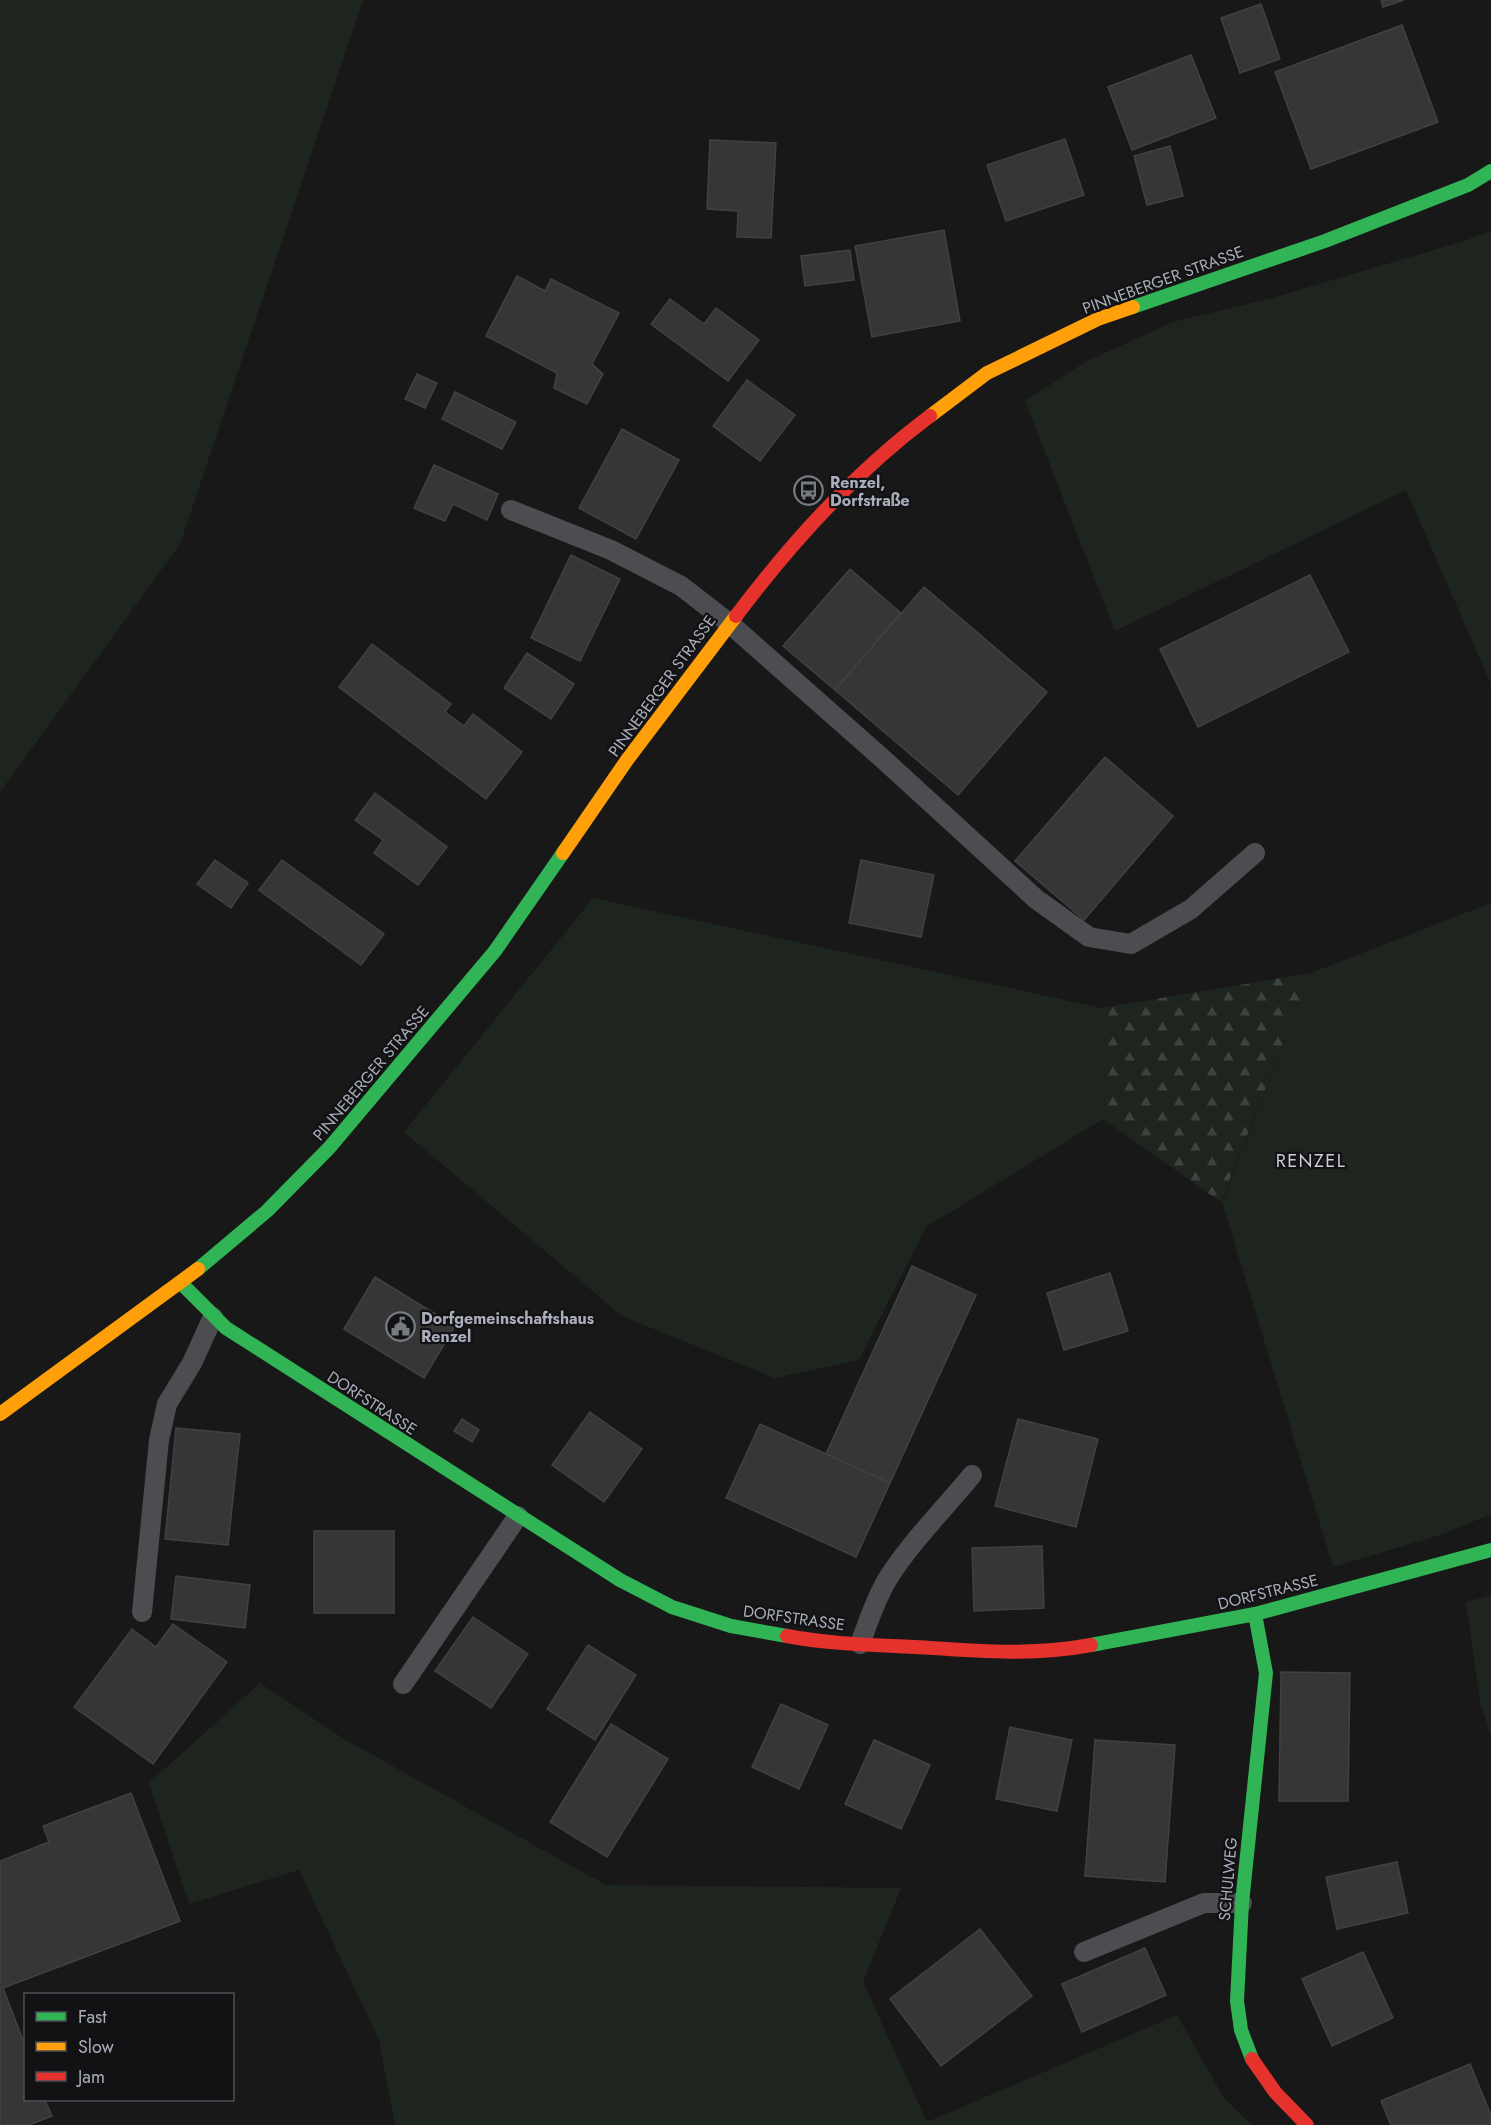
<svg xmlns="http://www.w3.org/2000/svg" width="1491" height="2125" viewBox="0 0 1491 2125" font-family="Jost,sans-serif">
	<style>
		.green { fill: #1e251f }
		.forest { fill: url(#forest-firs) }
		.building { fill: #363637; stroke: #404144; stroke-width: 1.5 }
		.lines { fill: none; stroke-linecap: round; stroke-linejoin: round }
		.lane { stroke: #4c4d51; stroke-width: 20 }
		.fast { stroke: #30b455; stroke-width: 14 }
		.slow { stroke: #ff9f0a; stroke-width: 14 }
		.jam { stroke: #e5322d; stroke-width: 14 }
		.labels { text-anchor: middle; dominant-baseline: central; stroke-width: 4.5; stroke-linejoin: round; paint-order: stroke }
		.street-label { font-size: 16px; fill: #a9aeba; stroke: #121214 }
		.poi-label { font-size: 16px; font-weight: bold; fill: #a9aeba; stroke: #121214; text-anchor: start }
		.neighbourhood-label { font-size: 18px; letter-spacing: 1.5px; fill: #cacdd5; stroke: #121214 }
	</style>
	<defs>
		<pattern id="forest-firs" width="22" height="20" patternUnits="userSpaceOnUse" patternTransform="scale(1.5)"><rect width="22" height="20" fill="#1e251f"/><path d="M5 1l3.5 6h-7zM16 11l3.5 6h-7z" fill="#3c423d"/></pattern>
	</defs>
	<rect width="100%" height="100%" fill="#181818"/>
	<!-- green -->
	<g class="green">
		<polygon points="0,0 363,0 180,544 0,792"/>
		<polygon points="1491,231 1491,684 1406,490 1115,631 1025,401 1087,361 1173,322 1272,298 1461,242"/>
		<polygon points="593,898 1102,1008 1103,1119 926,1227 859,1360 775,1378 622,1316 404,1132"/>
		<polygon points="1491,903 1491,1514 1440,1535 1333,1567 1222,1202 1311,973"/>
		<polygon points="1491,1595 1491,1736 1480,1702 1466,1602"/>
		<polygon points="260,1683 344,1739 606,1885 901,1888 863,1982 927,2122 1177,2015 1224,2098 1252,2125 395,2125 379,2040 299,1870 189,1904 149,1783"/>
	</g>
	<!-- forest -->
	<polygon class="forest" points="1311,973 1221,1202 1103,1119 1102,1008"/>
	<!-- building -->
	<g class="building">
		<polygon points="1381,0 1404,0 1383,7"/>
		<polygon points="1261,4 1280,59 1240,73 1221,18"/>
		<polygon points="1402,25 1438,122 1311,169 1275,72"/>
		<polygon points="1191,55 1216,118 1132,150 1108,87"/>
		<polygon points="1065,139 1084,195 1006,221 987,165"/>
		<polygon points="710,140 776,143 771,238 737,237 738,211 707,209"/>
		<polygon points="1170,146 1183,196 1147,205 1134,156"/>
		<polygon points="944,230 960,321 872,337 855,246"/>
		<polygon points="850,250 854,280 805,286 801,256"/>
		<polygon points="517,276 545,291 551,279 619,313 592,364 603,374 587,404 554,388 557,373 486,336"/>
		<polygon points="670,299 704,324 716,308 759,340 728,381 651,324"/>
		<polygon points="417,374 437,383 425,408 405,399"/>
		<polygon points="747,380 795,415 760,461 713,426"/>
		<polygon points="455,392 516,422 502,449 442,419"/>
		<polygon points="622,429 679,460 636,539 579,508"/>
		<polygon points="434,465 498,494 487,520 453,504 445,521 414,508"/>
		<polygon points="571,555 620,579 580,661 531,638"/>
		<polygon points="850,569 901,613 835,690 783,646"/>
		<polygon points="1310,575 1349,652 1198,727 1160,649"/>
		<polygon points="924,587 1047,692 958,795 835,690"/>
		<polygon points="372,644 451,704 445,712 464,726 473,714 522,752 486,799 339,687"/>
		<polygon points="527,653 574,684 551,719 504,688"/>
		<polygon points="1105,757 1173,816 1084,920 1015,861"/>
		<polygon points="375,793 447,847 418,885 374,853 383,840 355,820"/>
		<polygon points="215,860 248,883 231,908 197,884"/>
		<polygon points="282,860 384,934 361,965 259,890"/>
		<polygon points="861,860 934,875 921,937 849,923"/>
		<polygon points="912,1266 976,1295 890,1483 826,1454"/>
		<polygon points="1110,1273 1128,1331 1064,1350 1047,1293"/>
		<polygon points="375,1277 455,1326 424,1378 344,1329"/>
		<polygon points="590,1412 642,1449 604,1502 552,1465"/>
		<polygon points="462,1419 479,1430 472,1442 454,1431"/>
		<polygon points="1018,1419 1098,1439 1076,1527 995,1506"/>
		<polygon points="760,1424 890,1483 856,1557 726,1498"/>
		<polygon points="176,1428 240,1434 228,1545 165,1539"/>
		<rect x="314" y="1531" width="80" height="82"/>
		<polygon points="1042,1546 1044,1608 974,1611 972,1548"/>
		<polygon points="176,1576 250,1585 245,1628 171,1619"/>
		<polygon points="473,1617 528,1654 491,1708 435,1671"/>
		<polygon points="173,1624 227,1662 153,1764 74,1707 132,1629 156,1647"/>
		<polygon points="588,1645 636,1675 595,1740 547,1709"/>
		<polygon points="1281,1672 1350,1673 1348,1801 1279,1801"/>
		<polygon points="781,1704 828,1725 799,1789 752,1767"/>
		<polygon points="611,1724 668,1759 607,1857 550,1822"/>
		<polygon points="1010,1727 1072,1740 1057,1811 996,1799"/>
		<polygon points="874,1740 930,1765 901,1829 845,1804"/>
		<polygon points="1095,1740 1175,1745 1165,1882 1085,1876"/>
		<polygon points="131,1793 180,1921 3,1988 26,2048 26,2100 45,2100 52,2116 29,2125 0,2125 0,1861 49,1842 43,1826"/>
		<polygon points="1397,1862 1408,1913 1337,1929 1326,1877"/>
		<polygon points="980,1929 1032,1996 941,2066 890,1999"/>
		<polygon points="1145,1948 1166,1995 1082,2032 1062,1984"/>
		<polygon points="1363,1952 1393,2018 1332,2046 1302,1979"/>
		<polygon points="1470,2064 1491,2115 1491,2125 1391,2125 1381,2101"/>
	</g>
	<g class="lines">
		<!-- lane -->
		<g class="lane">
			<polyline points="511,510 611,550 681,586 729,623 883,759 1036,899 1089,937 1131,944 1191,909 1255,853"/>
			<polyline points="142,1612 159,1440 167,1404 192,1363 213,1317"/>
			<path d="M860,1644c8,-21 15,-44 27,-64 22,-36 58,-72 85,-105"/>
			<polyline points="403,1684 518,1516"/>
			<polyline points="1084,1952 1204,1903 1242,1903"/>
		</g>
		<!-- fast -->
		<g class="fast">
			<polyline points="1133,307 1325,241 1468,185 1491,171"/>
			<polyline points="198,1269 267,1211 330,1147 495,951 563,853"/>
			<polyline points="181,1283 226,1328 620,1580 672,1607 731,1626 787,1636"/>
			<polyline points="1091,1645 1255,1614 1491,1550"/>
			<polyline points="1252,2059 1241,2030 1237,2001 1242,1903 1266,1673 1255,1614"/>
		</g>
		<!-- slow -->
		<g class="slow">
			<polyline points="930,416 987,373 1098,319 1133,307"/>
			<polyline points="563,853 627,760 736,616"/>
			<polyline points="0,1414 198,1269"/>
		</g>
		<!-- jam -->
		<g class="jam">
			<path d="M736,616c55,-73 120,-145 194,-200"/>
			<path d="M787,1636c42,8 86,9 129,11 60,4 116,9 175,-2"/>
			<polyline points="1252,2059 1275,2092 1307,2125"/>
		</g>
	</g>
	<!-- icons -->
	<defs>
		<symbol id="bus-ring" viewBox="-11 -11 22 22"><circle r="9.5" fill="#121214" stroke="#767a81" stroke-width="1.5"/><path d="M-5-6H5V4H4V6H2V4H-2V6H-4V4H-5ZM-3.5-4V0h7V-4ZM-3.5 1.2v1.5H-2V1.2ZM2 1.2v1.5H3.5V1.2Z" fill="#767a81"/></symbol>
		<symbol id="civic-ring" viewBox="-11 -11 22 22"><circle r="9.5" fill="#121214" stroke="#767a81" stroke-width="1.5"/><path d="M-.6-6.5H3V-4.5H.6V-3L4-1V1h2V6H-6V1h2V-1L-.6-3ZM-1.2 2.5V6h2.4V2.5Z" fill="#767a81"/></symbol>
	</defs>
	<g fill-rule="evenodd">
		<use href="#bus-ring" x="792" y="474" width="33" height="33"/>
		<use href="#civic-ring" x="384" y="1310" width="33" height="33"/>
	</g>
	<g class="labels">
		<!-- street labels -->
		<g class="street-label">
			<text transform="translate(1163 280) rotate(-20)">PINNEBERGER STRASSE</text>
			<text transform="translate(662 686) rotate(-54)">PINNEBERGER STRASSE</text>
			<text transform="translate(371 1073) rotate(-50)">PINNEBERGER STRASSE</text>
			<text transform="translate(372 1403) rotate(33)">DORFSTRASSE</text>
			<text transform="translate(1268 1592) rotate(-14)">DORFSTRASSE</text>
			<text transform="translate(794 1618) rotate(8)">DORFSTRASSE</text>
			<text transform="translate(1228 1879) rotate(-85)">SCHULWEG</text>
		</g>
		<!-- poi labels -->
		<g class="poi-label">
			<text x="830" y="482">Renzel,<tspan x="830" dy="18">Dorfstraße</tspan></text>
			<text x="421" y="1318">Dorfgemeinschaftshaus<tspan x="421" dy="18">Renzel</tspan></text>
		</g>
		<!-- neighbourhood labels -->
		<g class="neighbourhood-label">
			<text x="1311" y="1161">RENZEL</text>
		</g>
	</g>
	<!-- legend -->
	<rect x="24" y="1993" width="210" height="108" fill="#121214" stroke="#4e5056" stroke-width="1.5"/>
	<rect x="36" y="2012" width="30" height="9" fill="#30b455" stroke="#4e5056" stroke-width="1.5"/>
	<text x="78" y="2023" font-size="18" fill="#a9aeba">Fast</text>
	<rect x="36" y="2042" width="30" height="9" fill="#ff9f0a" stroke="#4e5056" stroke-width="1.5"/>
	<text x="78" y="2053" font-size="18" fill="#a9aeba">Slow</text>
	<rect x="36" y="2072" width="30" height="9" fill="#e5322d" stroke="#4e5056" stroke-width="1.5"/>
	<text x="78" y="2083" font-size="18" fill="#a9aeba">Jam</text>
</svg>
